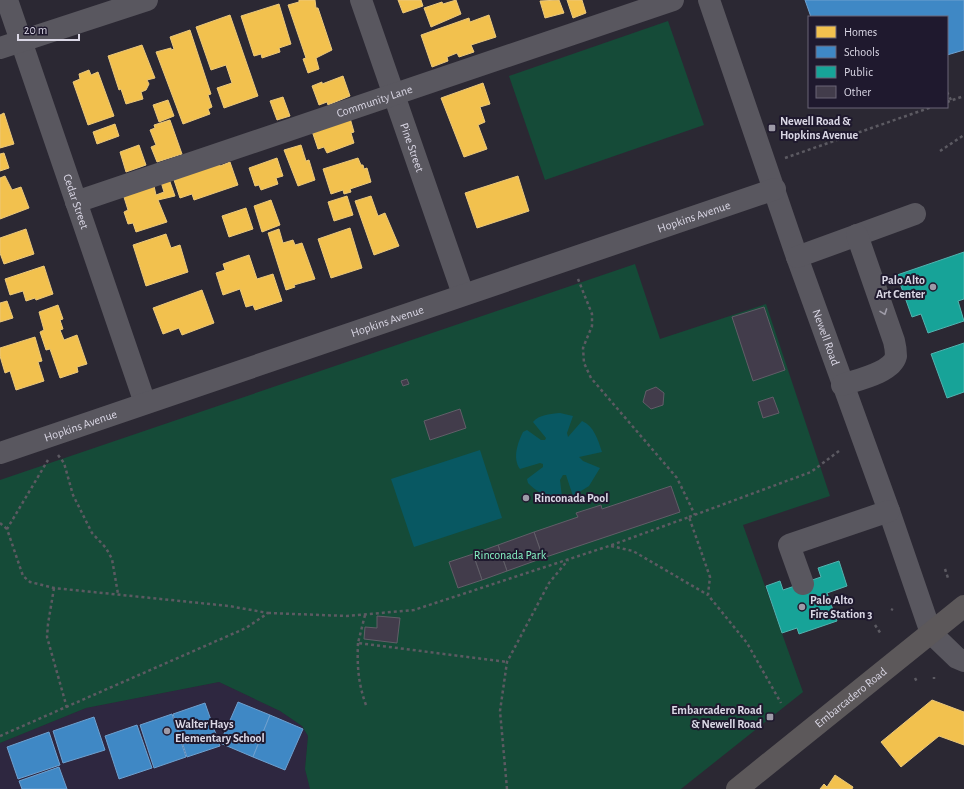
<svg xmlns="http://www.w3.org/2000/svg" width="964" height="789" viewBox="0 0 964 789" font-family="'Alegreya Sans',sans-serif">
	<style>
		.built { fill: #2e2740 }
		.green { fill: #154b38 }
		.water { fill: #085862 }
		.homes { fill: #f2c14e; stroke: #ebc87b }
		.schools { fill: #3f88c5; stroke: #6ea0cf }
		.public { fill: #17a398; stroke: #52b3af }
		.building { fill: #423c4b; stroke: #615e68 }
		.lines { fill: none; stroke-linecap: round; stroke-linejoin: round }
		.path { stroke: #5c5a62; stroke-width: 2.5; stroke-dasharray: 3 3; stroke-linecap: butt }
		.minor { stroke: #59575f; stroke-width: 22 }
		.major { stroke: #5c585a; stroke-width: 22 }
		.oneway { stroke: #a09da9 }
		.poi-dot { fill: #9d9aa7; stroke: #1f192e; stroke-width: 1.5 }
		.labels { text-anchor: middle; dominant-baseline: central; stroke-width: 4; stroke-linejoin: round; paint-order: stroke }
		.street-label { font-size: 12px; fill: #dad7e5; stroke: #1f192e }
		.poi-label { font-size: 12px; font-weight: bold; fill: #dad7e5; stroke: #1f192e; text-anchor: start }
		.park-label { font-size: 12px; fill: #87f4c5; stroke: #1f192e }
	</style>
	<rect width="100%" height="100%" fill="#2b2833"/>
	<!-- built -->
	<polygon class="built" points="219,682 280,711 302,726 308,736 305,769 310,789 0,789 0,743 86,708"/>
	<!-- green -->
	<g class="green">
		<polygon points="668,21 704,125 545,180 509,76"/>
		<polygon points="635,264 660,339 766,304 830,496 743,525 803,692 681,789 310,789 305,769 308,736 302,726 280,711 219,682 86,708 0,743 0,480"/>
	</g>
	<!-- water -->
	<g class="water">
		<path d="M560,413l13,3 -6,17 1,4 14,-16c12,5 16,19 20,31l-23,5 4,4 17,7 -11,18 -16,10 -7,-21h-3l-3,5 2,17c-11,3 -27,-6 -34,-14l-1,-4 16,-12v-3l-3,-1 -20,6c-8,-11 -2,-27 3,-37l4,-2 14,10h4l1,-2 -13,-16c7,-8 18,-8 27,-9z"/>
		<polygon points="480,450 502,518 414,547 391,479"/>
	</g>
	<!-- homes -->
	<g class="homes">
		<polygon points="299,0 315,0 316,8 318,8 332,50 316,58 319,69 308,73 303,59 306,58 288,5 299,2"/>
		<polygon points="398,0 421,0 423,6 403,13"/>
		<polygon points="456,0 461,14 431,27 424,8 442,2 443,4"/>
		<polygon points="559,0 564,13 545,18 540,1"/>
		<polygon points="567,0 582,0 586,13 573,18"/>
		<polygon points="279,4 291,44 279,48 280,52 262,58 261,54 254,56 241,16"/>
		<polygon points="230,15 258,96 224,108 217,88 232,83 226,65 211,70 196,27"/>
		<polygon points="489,15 496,37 471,45 474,52 459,57 457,53 447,57 448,61 432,67 421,35 469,18 470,22"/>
		<polygon points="190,30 211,94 208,95 212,107 208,109 210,114 183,124 156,52 171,48 171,50 174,49 170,37"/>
		<polygon points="142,45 155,78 147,80 149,84 146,90 141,92 143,99 126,104 121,89 119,90 108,56"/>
		<polygon points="89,70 91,75 98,72 114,116 88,125 73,82 80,79 79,74"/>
		<polygon points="343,76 350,96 328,105 327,102 319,105 312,86 322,82 322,84"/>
		<polygon points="483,83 490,104 480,107 485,122 478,125 487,149 464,157 441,98"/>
		<polygon points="283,97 290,116 277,120 270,101"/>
		<polygon points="168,100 174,116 159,122 153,105"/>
		<polygon points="4,113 14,144 0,148 0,115"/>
		<polygon points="350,118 354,132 351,133 354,143 327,153 324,147 318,149 312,131"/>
		<polygon points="170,120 182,154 157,162 151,147 156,145 150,130 155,128 154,125"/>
		<polygon points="115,124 119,136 97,144 93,132"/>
		<polygon points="139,145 146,165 126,172 120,152"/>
		<polygon points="301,145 306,161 309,160 315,180 298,186 284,150"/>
		<polygon points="4,153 9,168 0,171 0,154"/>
		<polygon points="277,158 283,176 276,178 278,184 261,190 259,185 255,186 249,168"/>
		<polygon points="358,158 361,165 363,165 364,169 367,168 371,182 350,189 351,192 344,194 343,190 331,194 323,169"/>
		<polygon points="230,162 238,185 194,200 192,194 180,198 174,180 219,163 220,166"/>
		<polygon points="5,176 12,190 21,187 29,208 0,219 0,178"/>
		<polygon points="518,176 529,211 477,228 465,193"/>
		<polygon points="169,179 175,196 158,200 167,222 136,232 133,223 128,224 124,212 128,210 123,194 154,186 156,195 164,192 161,182"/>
		<polygon points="347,196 353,215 334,221 328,202"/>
		<polygon points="371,196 378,216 385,213 399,246 374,255 355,201"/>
		<polygon points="271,200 280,225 262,232 254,206"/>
		<polygon points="246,208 253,229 229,237 222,216"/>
		<polygon points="350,228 362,268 331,278 318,239"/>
		<polygon points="26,229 34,254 4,264 0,253 0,238"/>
		<polygon points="279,229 283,243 293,240 295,245 302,243 315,279 294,285 295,287 286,290 268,233"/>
		<polygon points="166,234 171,248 180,245 188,272 146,286 133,245"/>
		<polygon points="249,255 257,279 273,274 282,301 255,310 253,305 246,307 240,289 223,295 216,273 225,270 223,264"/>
		<polygon points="44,266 53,294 36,300 35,298 26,301 23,291 10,295 5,279"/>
		<polygon points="202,290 214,323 182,335 179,328 163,334 153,308"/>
		<polygon points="7,301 13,318 0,322 0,303"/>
		<polygon points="58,305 63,319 60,320 63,329 60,330 64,340 77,335 87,364 77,367 78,372 60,378 50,349 46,350 40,332 44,330 39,312"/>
		<polygon points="35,337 42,361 38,362 44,381 16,390 10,371 5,373 0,356 0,348"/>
		<polygon points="932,700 964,712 964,745 939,736 901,767 881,742"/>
		<polygon points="835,775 853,787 852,789 820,789 824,784 827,787"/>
	</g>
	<!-- schools -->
	<g class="schools">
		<polygon points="805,0 964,0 964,50 947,55 947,17 811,17"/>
		<polygon points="238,702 270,715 253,757 220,743"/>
		<polygon points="205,703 220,746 187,757 173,714"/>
		<polygon points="172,714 186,757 154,768 140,725"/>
		<polygon points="270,715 303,729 285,770 253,757"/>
		<polygon points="94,717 105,750 63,763 53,731"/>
		<polygon points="137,725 152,768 119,779 105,736"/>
		<polygon points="49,732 60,765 18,779 7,747"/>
		<polygon points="59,767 67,789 22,789 19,781"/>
	</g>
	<!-- public -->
	<g class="public">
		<polygon points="964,252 964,299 958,301 964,321 928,333 921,314 912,317 897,275"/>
		<polygon points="964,343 964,392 947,398 931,354"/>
		<polygon points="839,561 847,586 827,593 837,621 799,634 797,628 782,633 766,586 780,581 783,590 821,577 818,568"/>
	</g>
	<!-- building -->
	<g class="building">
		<polygon points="764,307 785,370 753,381 732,317"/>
		<polygon points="407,379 409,384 403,386 401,381"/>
		<polygon points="656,387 664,393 663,405 651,409 643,402 646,391"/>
		<polygon points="773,397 779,413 763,418 758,402"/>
		<polygon points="460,409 466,428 430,440 424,421"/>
		<polygon points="671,486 680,512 543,558 534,532 578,517 576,513 601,505 602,509"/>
		<polygon points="534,532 543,558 507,571 498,545"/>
		<polygon points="498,545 507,571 482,580 473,554"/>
		<polygon points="473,554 482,580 458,588 449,562"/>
		<polygon points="377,616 400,618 397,643 364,639 365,627 377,628"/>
	</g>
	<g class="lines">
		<!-- path -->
		<g class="path">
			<polyline points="947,92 951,100"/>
			<polyline points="947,102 964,96"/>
			<polyline points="940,151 964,135"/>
			<polyline points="785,158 932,107"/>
			<polyline points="578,279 592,314 592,326 583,348 584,363 591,378 677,478 695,515"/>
			<polyline points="58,455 64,463 73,495 92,533 106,548 112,559 118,594"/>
			<polyline points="689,517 811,472 839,451"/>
			<polyline points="0,523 7,529"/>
			<polyline points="611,546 633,551 708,595"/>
			<polyline points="945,569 948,578"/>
			<polyline points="54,588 48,624 47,637 67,708"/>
			<polyline points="891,609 893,610"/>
			<polyline points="268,613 347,616 414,610 609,546 689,517 710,577 708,595 747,643 781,703"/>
			<polyline points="365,615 358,643 507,662"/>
			<polyline points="875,625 881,634"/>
			<path d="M358,643c-1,22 0,40 8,62"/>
			<polyline points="934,677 934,679"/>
			<polyline points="915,678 917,682"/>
			<polyline points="0,736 246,628 268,613 229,606 54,588 30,582 23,576 7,529 48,460"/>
			<polyline points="507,789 500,711 507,662 549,583 568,560"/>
		</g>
		<!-- minor -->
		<g class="minor">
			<path id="s1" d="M7,0l138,403"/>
			<path id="s2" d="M361,0l102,294"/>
			<path id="s3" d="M709,0l88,257 92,254 42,122 26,25 7,3"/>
			<polyline points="0,48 147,0"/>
			<path id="s4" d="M76,202l597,-202"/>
			<polyline points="797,257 915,214"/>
			<path d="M842,385c14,-5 50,-12 54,-29 0,-4 -1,-11 -2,-15l-37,-106"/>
			<path id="s5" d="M0,453l775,-264"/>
			<polyline points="803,584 789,545 889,511"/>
		</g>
		<!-- major -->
		<path class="major" id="s6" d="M737,789l227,-183"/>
	</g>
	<!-- one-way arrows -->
	<defs><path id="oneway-chevron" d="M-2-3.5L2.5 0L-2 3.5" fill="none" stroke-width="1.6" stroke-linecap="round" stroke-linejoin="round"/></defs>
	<use class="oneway" href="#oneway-chevron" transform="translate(884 312) rotate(70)"/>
	<!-- markers -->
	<g class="poi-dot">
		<rect x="768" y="124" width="8" height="8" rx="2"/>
		<circle cx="933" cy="287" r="4"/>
		<circle cx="526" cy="498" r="4"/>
		<circle cx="802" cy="607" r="4"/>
		<rect x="766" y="713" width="8" height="8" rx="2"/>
		<circle cx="167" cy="731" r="4"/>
	</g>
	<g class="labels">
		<!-- street labels -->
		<g class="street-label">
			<text stroke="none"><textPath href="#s4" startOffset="315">Community Lane</textPath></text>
			<text stroke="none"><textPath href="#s2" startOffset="156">Pine Street</textPath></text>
			<text stroke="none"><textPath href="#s1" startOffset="213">Cedar Street</textPath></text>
			<text stroke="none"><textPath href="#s5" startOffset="733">Hopkins Avenue</textPath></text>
			<text stroke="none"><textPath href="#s5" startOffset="409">Hopkins Avenue</textPath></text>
			<text stroke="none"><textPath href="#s3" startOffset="357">Newell Road</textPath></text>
			<text stroke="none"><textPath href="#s5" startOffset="85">Hopkins Avenue</textPath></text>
			<text stroke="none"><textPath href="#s6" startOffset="146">Embarcadero Road</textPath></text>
		</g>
		<!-- poi labels -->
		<g class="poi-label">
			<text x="780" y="121">Newell Road &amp;<tspan x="780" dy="14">Hopkins Avenue</tspan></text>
			<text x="925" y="280" text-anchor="end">Palo Alto<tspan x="925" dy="14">Art Center</tspan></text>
			<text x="534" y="498">Rinconada Pool</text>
			<text x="810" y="600">Palo Alto<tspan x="810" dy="14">Fire Station 3</tspan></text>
			<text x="762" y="710" text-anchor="end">Embarcadero Road<tspan x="762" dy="14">&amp; Newell Road</tspan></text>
			<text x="175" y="724">Walter Hays<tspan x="175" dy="14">Elementary School</tspan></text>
		</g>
		<!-- park labels -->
		<g class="park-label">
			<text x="510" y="555">Rinconada Park</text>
		</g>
	</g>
	<!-- legend -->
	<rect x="808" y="16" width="140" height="92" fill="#1f192e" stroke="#6a6577"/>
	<rect x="816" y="26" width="20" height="12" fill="#f2c14e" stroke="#6a6577"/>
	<text x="844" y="36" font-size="12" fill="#dad7e5">Homes</text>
	<rect x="816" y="46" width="20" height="12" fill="#3f88c5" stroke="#6a6577"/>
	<text x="844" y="56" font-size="12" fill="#dad7e5">Schools</text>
	<rect x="816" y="66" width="20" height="12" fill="#17a398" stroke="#6a6577"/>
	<text x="844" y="76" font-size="12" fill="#dad7e5">Public</text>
	<rect x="816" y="86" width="20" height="12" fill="#423c4b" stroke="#6a6577"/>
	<text x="844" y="96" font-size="12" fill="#dad7e5">Other</text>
	<!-- scale -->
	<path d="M18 34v6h61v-6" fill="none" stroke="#dad7e5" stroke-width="2"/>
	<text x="24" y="34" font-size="12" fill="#dad7e5" stroke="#1f192e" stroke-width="3" paint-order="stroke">20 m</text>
</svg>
